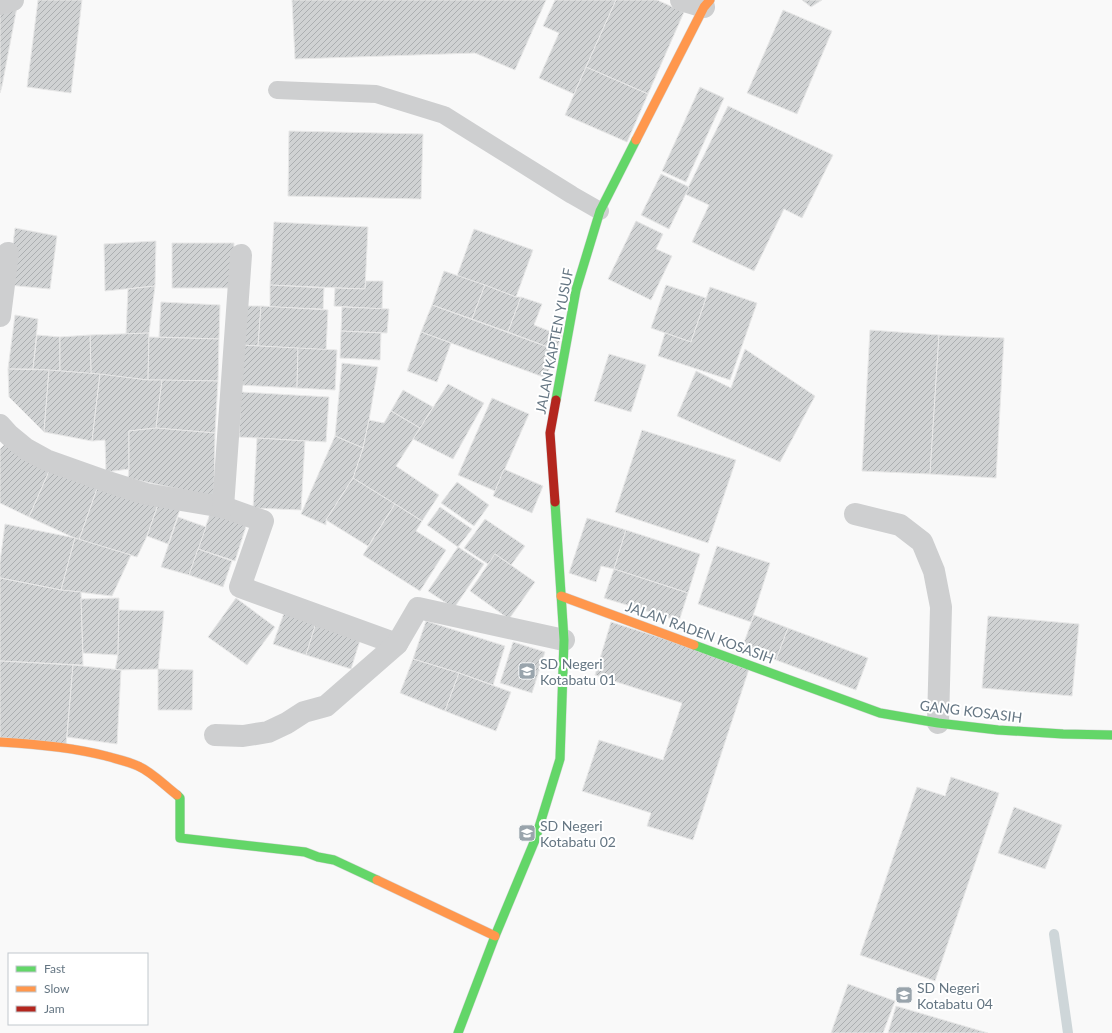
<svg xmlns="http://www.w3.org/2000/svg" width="1112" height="1033" viewBox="0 0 1112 1033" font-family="Lato,sans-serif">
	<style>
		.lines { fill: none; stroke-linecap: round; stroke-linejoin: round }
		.stream { stroke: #ced6d9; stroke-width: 10 }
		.building { fill: url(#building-hatch); stroke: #e8e8e8 }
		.fast-casing { stroke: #d5d6d7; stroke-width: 10 }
		.slow-casing { stroke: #d5d6d7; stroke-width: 10 }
		.jam-casing { stroke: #d5d6d7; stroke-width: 10 }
		.lane { stroke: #cecfd0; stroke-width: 18 }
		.street { stroke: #cecfd0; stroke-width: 22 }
		.fast { stroke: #63d668; stroke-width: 9 }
		.slow { stroke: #ff974d; stroke-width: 9 }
		.jam { stroke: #b3261e; stroke-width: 9 }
		.labels { text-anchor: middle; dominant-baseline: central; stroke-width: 4; stroke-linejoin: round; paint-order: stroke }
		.street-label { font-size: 14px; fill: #657683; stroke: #fff }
		.poi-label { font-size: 14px; fill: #657683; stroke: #fff; text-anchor: start }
	</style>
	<defs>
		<pattern id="building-hatch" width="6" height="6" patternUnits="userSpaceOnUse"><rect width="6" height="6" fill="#d0d2d3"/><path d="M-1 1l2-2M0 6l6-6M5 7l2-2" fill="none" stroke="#acafb1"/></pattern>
	</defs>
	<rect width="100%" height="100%" fill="#f9f9f9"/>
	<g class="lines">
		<!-- stream -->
		<polyline class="stream" points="1054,934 1068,1033"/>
	</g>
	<!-- building -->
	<g class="building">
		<polygon points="38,0 82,0 71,93 27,87"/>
		<polygon points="292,0 546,0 515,70 475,53 295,59"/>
		<polygon points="555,0 616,0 574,94 539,78 559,33 543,26"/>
		<polygon points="616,0 657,0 684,12 648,94 586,67"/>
		<polygon points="802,0 822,0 811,7"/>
		<polygon points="17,7 2,86 0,93 0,10"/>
		<polygon points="783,10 832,31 797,114 747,93"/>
		<polygon points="586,67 648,94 627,142 565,115"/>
		<polygon points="700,87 724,98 686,182 662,171"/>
		<polygon points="728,106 833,155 802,218 784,209 754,271 692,242 709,205 685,194"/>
		<polygon points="289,131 423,134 421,199 288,196"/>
		<polygon points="661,174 689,187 669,229 641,215"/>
		<polygon points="636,221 663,234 656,249 672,256 651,300 608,279"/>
		<polygon points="274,222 368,227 365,289 270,285"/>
		<polygon points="15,228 57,236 50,289 8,285"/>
		<polygon points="474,229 533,250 516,297 457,276"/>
		<polygon points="156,241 155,286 105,291 104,244"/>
		<polygon points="172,243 234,243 233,288 172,288"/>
		<polygon points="444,271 485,285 472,319 432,305"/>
		<polygon points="366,281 383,281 382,309 334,306 335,288 365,289"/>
		<polygon points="270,285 324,288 323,309 270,307"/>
		<polygon points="485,285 516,297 521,297 508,332 472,319"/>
		<polygon points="666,285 706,298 691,342 651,328"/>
		<polygon points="155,286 149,333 126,334 128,289"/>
		<polygon points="710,287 757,303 730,380 658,356 665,333 691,342"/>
		<polygon points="521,297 542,304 534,325 562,336 556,350 508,332"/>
		<polygon points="161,302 220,305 219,339 159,337"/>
		<polygon points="432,305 556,350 546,378 421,332"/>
		<polygon points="242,306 261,306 258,346 240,345"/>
		<polygon points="261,306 328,310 326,350 258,346"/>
		<polygon points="342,307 389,309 387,333 341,331"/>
		<polygon points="15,315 38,319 33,369 8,369"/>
		<polygon points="870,330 939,335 930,474 862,471"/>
		<polygon points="341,331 381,333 380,360 340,358"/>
		<polygon points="421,332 451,343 437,382 407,371"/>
		<polygon points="149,333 148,380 91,374 90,335"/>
		<polygon points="37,335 60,337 60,371 33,369"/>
		<polygon points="90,335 91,374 60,371 60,337"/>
		<polygon points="939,335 1004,338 996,478 930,474"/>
		<polygon points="149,337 219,339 218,381 148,380"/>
		<polygon points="240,345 298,348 297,388 239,385"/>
		<polygon points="298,348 337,350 335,390 297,388"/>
		<polygon points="745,349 815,396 780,462 677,416 696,371 731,388"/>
		<polygon points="609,354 646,365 631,412 594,401"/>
		<polygon points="342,363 378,367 369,420 363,448 335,436"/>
		<polygon points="8,369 49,370 44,432 9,397"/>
		<polygon points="49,370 100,374 92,441 44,432"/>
		<polygon points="100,374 148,380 162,380 156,428 129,431 129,469 106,472 105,440 92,441"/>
		<polygon points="162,380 218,381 215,433 156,428"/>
		<polygon points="448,384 484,403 453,459 413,439"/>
		<polygon points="403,390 433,407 420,428 391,411"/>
		<polygon points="241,392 329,397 326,442 239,437"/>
		<polygon points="492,398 529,414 495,491 458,475"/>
		<polygon points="391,411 420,428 396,466 439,495 422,521 353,478 363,448 369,420 384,423"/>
		<polygon points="156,428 215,433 214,497 128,478 129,469 129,431"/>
		<polygon points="642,430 736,460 708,543 615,512"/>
		<polygon points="335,436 363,448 353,478 326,520 326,525 301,514"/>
		<polygon points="257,438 305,441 301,510 253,508"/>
		<polygon points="8,441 50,469 29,517 0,503 0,449"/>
		<polygon points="50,469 98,486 79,540 29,517"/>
		<polygon points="504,469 543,486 532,513 493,496"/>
		<polygon points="353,478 395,504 368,546 326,520"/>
		<polygon points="457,482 489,505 474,526 441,503"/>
		<polygon points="98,486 159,502 147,536 137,557 79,540"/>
		<polygon points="159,502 180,509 168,544 147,536"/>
		<polygon points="395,504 422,521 416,531 446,550 420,591 363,555"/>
		<polygon points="440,507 472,529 458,547 427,525"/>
		<polygon points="212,508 248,520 235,561 198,549"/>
		<polygon points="178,517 206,527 189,575 161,567"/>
		<polygon points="587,518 626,530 614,569 601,566 596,582 569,573"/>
		<polygon points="485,519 525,546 511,565 495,554 488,564 464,548"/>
		<polygon points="5,524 75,538 61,590 0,578 0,562"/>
		<polygon points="626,530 700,554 688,593 614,569"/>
		<polygon points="75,538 131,555 112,596 61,590"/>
		<polygon points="717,546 770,563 751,622 698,604"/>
		<polygon points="458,547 484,564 454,608 428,591"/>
		<polygon points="198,549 232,561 223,587 189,575"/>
		<polygon points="495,554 535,582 509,619 470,591"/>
		<polygon points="614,569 688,593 679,621 604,598"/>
		<polygon points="0,578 61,590 81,592 83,665 0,661"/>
		<polygon points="119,598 118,655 83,653 81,599"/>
		<polygon points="236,598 275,627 247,665 208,637"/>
		<polygon points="119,610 164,611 158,669 115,670 118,655"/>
		<polygon points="284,613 316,623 306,655 273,644"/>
		<polygon points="754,615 788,628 776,660 742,648"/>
		<polygon points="988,616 1079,624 1072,696 982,688"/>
		<polygon points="426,621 505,646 493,685 459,673 413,659"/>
		<polygon points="611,622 750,666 693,840 647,826 651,813 582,791 599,740 663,760 682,703 595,675"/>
		<polygon points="316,623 361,637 351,669 306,655"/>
		<polygon points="788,628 868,658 856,690 776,660"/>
		<polygon points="513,642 545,652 532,693 500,683"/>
		<polygon points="413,659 459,673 445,711 400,693"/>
		<polygon points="0,661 73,665 66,745 0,737"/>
		<polygon points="73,665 121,670 117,744 67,737"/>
		<polygon points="158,669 193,670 192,710 158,710"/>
		<polygon points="459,673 511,692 496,731 445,711"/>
		<polygon points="951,777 999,793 935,981 860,955 917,787 945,796"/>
		<polygon points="1014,807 1062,825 1045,869 998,853"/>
		<polygon points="848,984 895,1001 883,1033 831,1033"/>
		<polygon points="896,1006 988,1033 888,1033"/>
	</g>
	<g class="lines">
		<defs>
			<g id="fast">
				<polyline points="556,400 576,290 600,211 636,140"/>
				<polyline points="694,645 880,713 938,723 998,730 1063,734 1112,735"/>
				<polyline points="177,795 180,798 180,838 305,852 318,857 334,860 377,880"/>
				<polyline points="458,1033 495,936 535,840 560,759 564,640 555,502"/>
			</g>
			<g id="slow">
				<polyline points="636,140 704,7 710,0"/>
				<polyline points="561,596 694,645"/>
				<path d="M0,742c36,2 71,5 106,14 10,3 22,5 32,10 14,6 26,19 39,29"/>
				<polyline points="377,880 495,936"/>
			</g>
			<polyline id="jam" points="555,502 550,433 556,400"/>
		</defs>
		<!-- fast casing -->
		<use href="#fast" class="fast-casing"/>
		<!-- slow casing -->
		<use href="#slow" class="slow-casing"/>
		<!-- jam casing -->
		<use href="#jam" class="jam-casing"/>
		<!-- lane -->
		<polyline class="lane" points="277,90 376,94 444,115 572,195 600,211"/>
		<!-- street -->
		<g class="street">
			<polyline points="681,0 704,7"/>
			<polyline points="0,4 13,0"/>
			<polyline points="0,316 8,253"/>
			<polyline points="0,425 9,435 26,449 46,460 108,482 146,494 223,507 263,521 240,587 397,644"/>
			<polyline points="223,507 241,255"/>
			<polyline points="855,514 900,525 922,542 934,571 941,607 938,723"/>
			<polyline points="215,735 243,736 268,732 287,723 304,712 326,706 397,644 418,608 564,640"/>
		</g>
		<!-- fast -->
		<use href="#fast" class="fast"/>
		<!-- slow -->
		<use href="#slow" class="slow"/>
		<!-- jam -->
		<use href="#jam" class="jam"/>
	</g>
	<!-- icons -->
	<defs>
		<symbol id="school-square" viewBox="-11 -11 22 22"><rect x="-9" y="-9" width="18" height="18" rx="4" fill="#99a4ac" stroke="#fff"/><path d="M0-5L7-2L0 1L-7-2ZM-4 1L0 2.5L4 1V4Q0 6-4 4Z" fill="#fff"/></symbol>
	</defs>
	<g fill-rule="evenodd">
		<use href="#school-square" x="517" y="661" width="20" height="20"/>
		<use href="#school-square" x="517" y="823" width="20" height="20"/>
		<use href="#school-square" x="894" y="985" width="20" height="20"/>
	</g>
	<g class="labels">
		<!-- street labels -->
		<g class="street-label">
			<text transform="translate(554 341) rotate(-79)">JALAN KAPTEN YUSUF</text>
			<text transform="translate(700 632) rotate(20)">JALAN RADEN KOSASIH</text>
			<text transform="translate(971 711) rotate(7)">GANG KOSASIH</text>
		</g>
		<!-- poi labels -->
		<g class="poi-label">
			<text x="540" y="663">SD Negeri<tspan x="540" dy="16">Kotabatu 01</tspan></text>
			<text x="540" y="825">SD Negeri<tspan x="540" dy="16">Kotabatu 02</tspan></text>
			<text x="917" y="987">SD Negeri<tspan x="917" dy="16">Kotabatu 04</tspan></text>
		</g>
	</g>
	<!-- legend -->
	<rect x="8" y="953" width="140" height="72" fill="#ffffff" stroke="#c1c8cd"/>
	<rect x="16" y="966" width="20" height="6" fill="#63d668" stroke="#c1c8cd"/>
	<text x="44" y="973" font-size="12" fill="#657683">Fast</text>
	<rect x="16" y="986" width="20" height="6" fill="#ff974d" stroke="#c1c8cd"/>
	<text x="44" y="993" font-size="12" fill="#657683">Slow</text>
	<rect x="16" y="1006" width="20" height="6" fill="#b3261e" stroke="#c1c8cd"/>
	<text x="44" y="1013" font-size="12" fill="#657683">Jam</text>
</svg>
